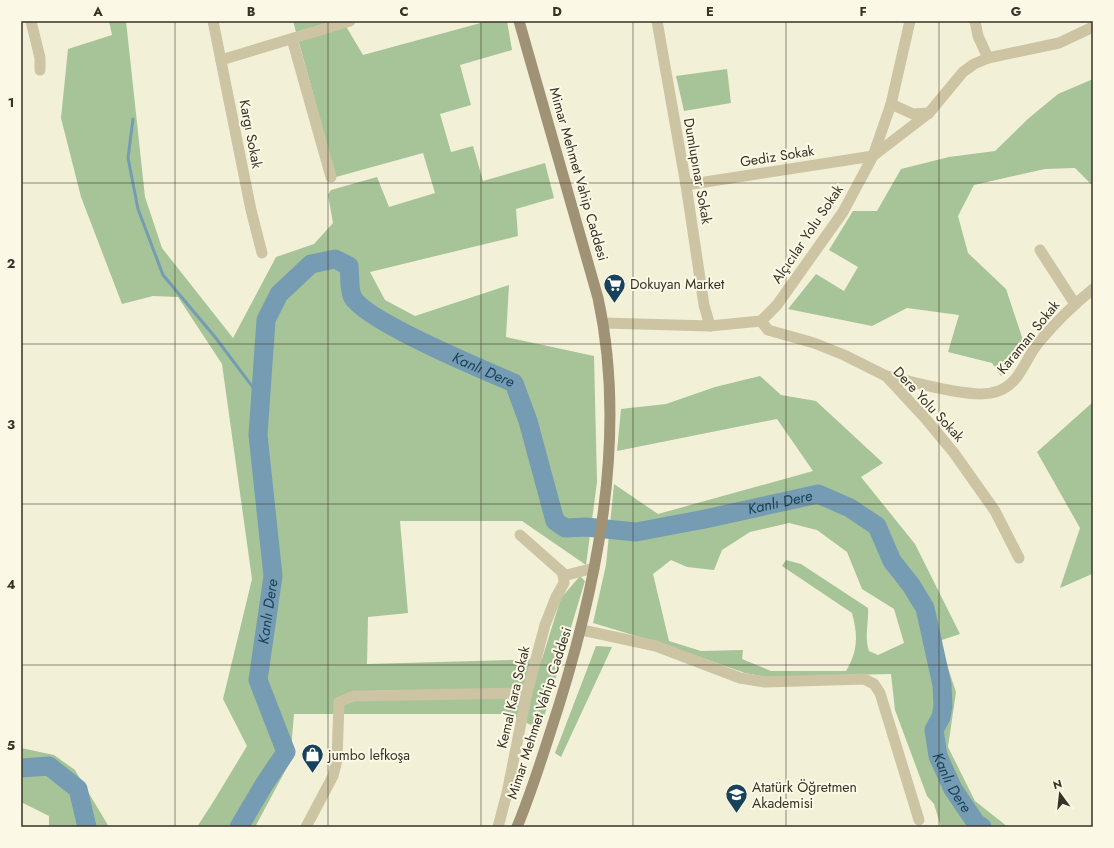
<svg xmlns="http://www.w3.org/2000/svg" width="1114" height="848" viewBox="0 0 1114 848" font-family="Jost,sans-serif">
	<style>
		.green { fill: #a6c497; fill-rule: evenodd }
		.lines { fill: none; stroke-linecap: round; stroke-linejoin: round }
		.stream { stroke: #759cb3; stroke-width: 3 }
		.river { stroke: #759cb3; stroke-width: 19 }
		.minor { stroke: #ccc4a3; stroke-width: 11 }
		.secondary { stroke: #a09375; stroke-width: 11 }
		.grid { fill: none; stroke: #373126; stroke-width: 1; stroke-opacity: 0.55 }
		.labels { text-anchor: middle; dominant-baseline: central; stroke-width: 4; stroke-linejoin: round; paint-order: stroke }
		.street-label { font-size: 14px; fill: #373126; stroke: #fbf8e5 }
		.poi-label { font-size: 14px; fill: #373126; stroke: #fbf8e5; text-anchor: start }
		.water-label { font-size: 15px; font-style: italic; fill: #18415c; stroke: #fbf8e5 }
		.neatline { fill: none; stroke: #373126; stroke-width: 1.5 }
		.grid-label { font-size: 13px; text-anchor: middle; font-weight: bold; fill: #373126 }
	</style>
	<rect width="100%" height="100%" fill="#f3f0d8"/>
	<!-- green -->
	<g class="green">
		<polygon points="109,21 126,21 145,197 162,248 233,338 276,257 314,244 333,223 328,195 331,190 377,177 389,207 435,193 423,153 336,177 293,21 345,21 347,28 363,55 488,21 507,21 512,50 460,65 471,105 440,114 451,152 473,146 483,181 545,163 554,198 516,209 518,236 370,272 385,300 415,316 509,285 506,337 594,356 597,482 586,565 522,521 400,521 408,613 368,617 367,664 542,659 561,598 580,576 585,581 540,730 510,714 294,714 290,762 255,827 197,827 215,799 247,746 223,699 252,579 222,364 178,297 153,296 122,304 81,197 61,118 68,49 112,35"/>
		<polygon points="727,69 731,103 684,111 676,76"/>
		<polygon points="1093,79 1093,186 1075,168 1045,169 974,185 958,216 968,253 1006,289 1025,346 1001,376 992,363 948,352 959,315 907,308 872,326 788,309 816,274 844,291 858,267 829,250 853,211 877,211 901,169 949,157 995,151 1029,118 1058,94"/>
		<path d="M760,376l21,19 35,6 67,62 -22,14 54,67 45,90 -21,7 17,51 -8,55 27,54 33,26h-67l-7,-23 -7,-8 -32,-86 -4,-36 -124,3 -22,-4 -82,-29 -70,-21 13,-58 8,-81 44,30 155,-43 -36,-52 -160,32 4,-42 45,-5 49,-17zM789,523l28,7 30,22 15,37 32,20 10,34 -26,12 -9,-4c-5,-15 0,-28 -1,-43l-67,-44 -15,-4 -4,6 70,47c6,22 6,38 -6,58h-75l-29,-12 1,-9 -42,1 -32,-10 -16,-67 18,-14 16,7 27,3 8,-20 28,-18z"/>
		<polygon points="1093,402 1093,576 1092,574 1060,588 1080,528 1037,452"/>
		<polygon points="596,646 612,647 561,757 555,753"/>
		<polygon points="21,748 54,755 75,770 109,827 49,827 49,816 21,802"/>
	</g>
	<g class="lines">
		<!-- stream -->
		<polyline class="stream" points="133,119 128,158 138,209 163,275 215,337 261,398"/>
		<!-- river -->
		<g class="river">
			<polyline points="21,768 49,766 78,789 87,827"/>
			<path id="s1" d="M239,827l26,-44 21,-31 -28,-72 15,-104 -15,-141 8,-115 13,-26 32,-30 24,-5 14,7c1,9 0,22 3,30 11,24 134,75 162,87l14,38 27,100 10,7 21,-1 50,5 69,-13 113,-25 32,14 27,18 15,35 19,24 14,23 17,77 1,21 -2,11 -7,13 4,26 15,33 23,34 6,4"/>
		</g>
		<!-- minor -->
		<g class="minor">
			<polyline points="31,21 40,58 40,70"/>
			<polyline points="213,21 251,210 262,253"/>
			<polyline points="657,21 686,185 704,305 710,326"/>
			<polyline points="975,21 978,36 988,58"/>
			<polyline points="292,39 331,177"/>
			<polyline points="221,60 350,21"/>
			<polyline points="891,104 913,114 929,113"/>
			<polyline points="686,185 873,156 929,113 963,72 974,64 988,58 1059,43 1093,27"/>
			<polyline points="1040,250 1075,304"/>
			<polyline points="761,321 768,330 814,343 844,355 886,376 925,418 954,453 995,511 1019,558"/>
			<polyline points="761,321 777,305 843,212 873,156 891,104 910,21"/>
			<polyline points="604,323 710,326 761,321"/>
			<path d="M886,376c25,5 82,22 105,17 29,-5 32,-32 48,-51 16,-19 34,-37 54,-53"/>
			<polyline points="563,576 594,568"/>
			<polyline points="582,630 656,646 740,678 765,682 864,679 874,684 880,693 919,820"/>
			<polyline points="306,827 333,776 337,760 339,702 354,696 527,693"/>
			<polyline points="498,827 507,793 527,693 545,625 556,597 564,583 563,573 520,535"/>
		</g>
		<!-- secondary -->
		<path class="secondary" d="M517,827c13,-31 23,-63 33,-94 45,-136 79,-293 48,-435l-79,-277"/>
	</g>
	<!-- grid -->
	<path class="grid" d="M175,21v806M328,21v806M481,21v806M633,21v806M786,21v806M939,21v806M21,183h1072M21,344h1072M21,504h1072M21,665h1072"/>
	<!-- icons -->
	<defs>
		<symbol id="supermarket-pin" viewBox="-11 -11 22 30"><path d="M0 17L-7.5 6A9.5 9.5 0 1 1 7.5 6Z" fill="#18415c" stroke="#fbf8e5"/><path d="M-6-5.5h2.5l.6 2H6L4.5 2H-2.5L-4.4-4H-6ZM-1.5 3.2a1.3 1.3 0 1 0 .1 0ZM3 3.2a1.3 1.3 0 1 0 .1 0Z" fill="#fff"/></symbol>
		<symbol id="shop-pin" viewBox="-11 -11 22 30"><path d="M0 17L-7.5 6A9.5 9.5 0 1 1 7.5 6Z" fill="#18415c" stroke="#fbf8e5"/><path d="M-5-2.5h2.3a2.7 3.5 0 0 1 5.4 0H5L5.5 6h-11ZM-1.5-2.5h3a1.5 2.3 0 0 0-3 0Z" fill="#fff"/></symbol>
		<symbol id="university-pin" viewBox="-11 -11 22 30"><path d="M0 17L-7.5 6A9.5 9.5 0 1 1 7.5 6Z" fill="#18415c" stroke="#fbf8e5"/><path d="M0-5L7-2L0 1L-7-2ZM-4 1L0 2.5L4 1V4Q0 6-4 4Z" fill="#fff"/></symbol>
	</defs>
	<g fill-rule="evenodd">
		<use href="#supermarket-pin" x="602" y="272" width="25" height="34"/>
		<use href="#shop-pin" x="300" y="742" width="25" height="34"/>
		<use href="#university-pin" x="724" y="782" width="25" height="34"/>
	</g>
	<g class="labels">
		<!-- street labels -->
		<g class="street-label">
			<text transform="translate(251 134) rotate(79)">Kargı Sokak</text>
			<text transform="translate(777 156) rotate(-9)">Gediz Sokak</text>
			<text transform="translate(698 171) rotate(80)">Dumlupınar Sokak</text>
			<text transform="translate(579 174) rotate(74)">Mimar Mehmet Vahip Caddesi</text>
			<text transform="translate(807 234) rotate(-56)">Alçıcılar Yolu Sokak</text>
			<text transform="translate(1028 337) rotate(-51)">Karaman Sokak</text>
			<text transform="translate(929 404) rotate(47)">Dere Yolu Sokak</text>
			<text transform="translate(513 697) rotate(-77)">Kemal Kara Sokak</text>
			<text transform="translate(539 713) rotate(-72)">Mimar Mehmet Vahip Caddesi</text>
		</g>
		<!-- poi labels -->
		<g class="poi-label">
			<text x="630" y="284">Dokuyan Market</text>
			<text x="328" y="755">jumbo lefkoşa</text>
			<text x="752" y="787">Atatürk Öğretmen<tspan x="752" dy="16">Akademisi</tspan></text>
		</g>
		<!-- water labels -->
		<g class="water-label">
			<text stroke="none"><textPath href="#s1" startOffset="823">Kanlı Dere</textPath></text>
			<text stroke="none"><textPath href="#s1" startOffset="1231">Kanlı Dere</textPath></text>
			<text stroke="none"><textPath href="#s1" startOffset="235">Kanlı Dere</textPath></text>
			<text stroke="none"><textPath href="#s1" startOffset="1615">Kanlı Dere</textPath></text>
		</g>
	</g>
	<!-- border -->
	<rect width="1114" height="848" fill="none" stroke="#fbf8e5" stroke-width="44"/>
	<!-- north arrow -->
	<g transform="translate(1060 794) rotate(345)" stroke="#fbf8e5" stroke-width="3" paint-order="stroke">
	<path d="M0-3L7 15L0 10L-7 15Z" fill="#373126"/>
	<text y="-6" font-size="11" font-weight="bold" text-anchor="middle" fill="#373126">N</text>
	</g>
	<rect x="22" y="22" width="1070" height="804" class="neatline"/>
	<g class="grid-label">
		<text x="98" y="16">A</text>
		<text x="251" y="16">B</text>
		<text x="404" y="16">C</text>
		<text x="557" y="16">D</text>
		<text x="710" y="16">E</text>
		<text x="863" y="16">F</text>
		<text x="1016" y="16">G</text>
		<text x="11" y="107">1</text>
		<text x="11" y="268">2</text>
		<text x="11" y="429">3</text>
		<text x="11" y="589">4</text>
		<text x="11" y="750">5</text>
	</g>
</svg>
